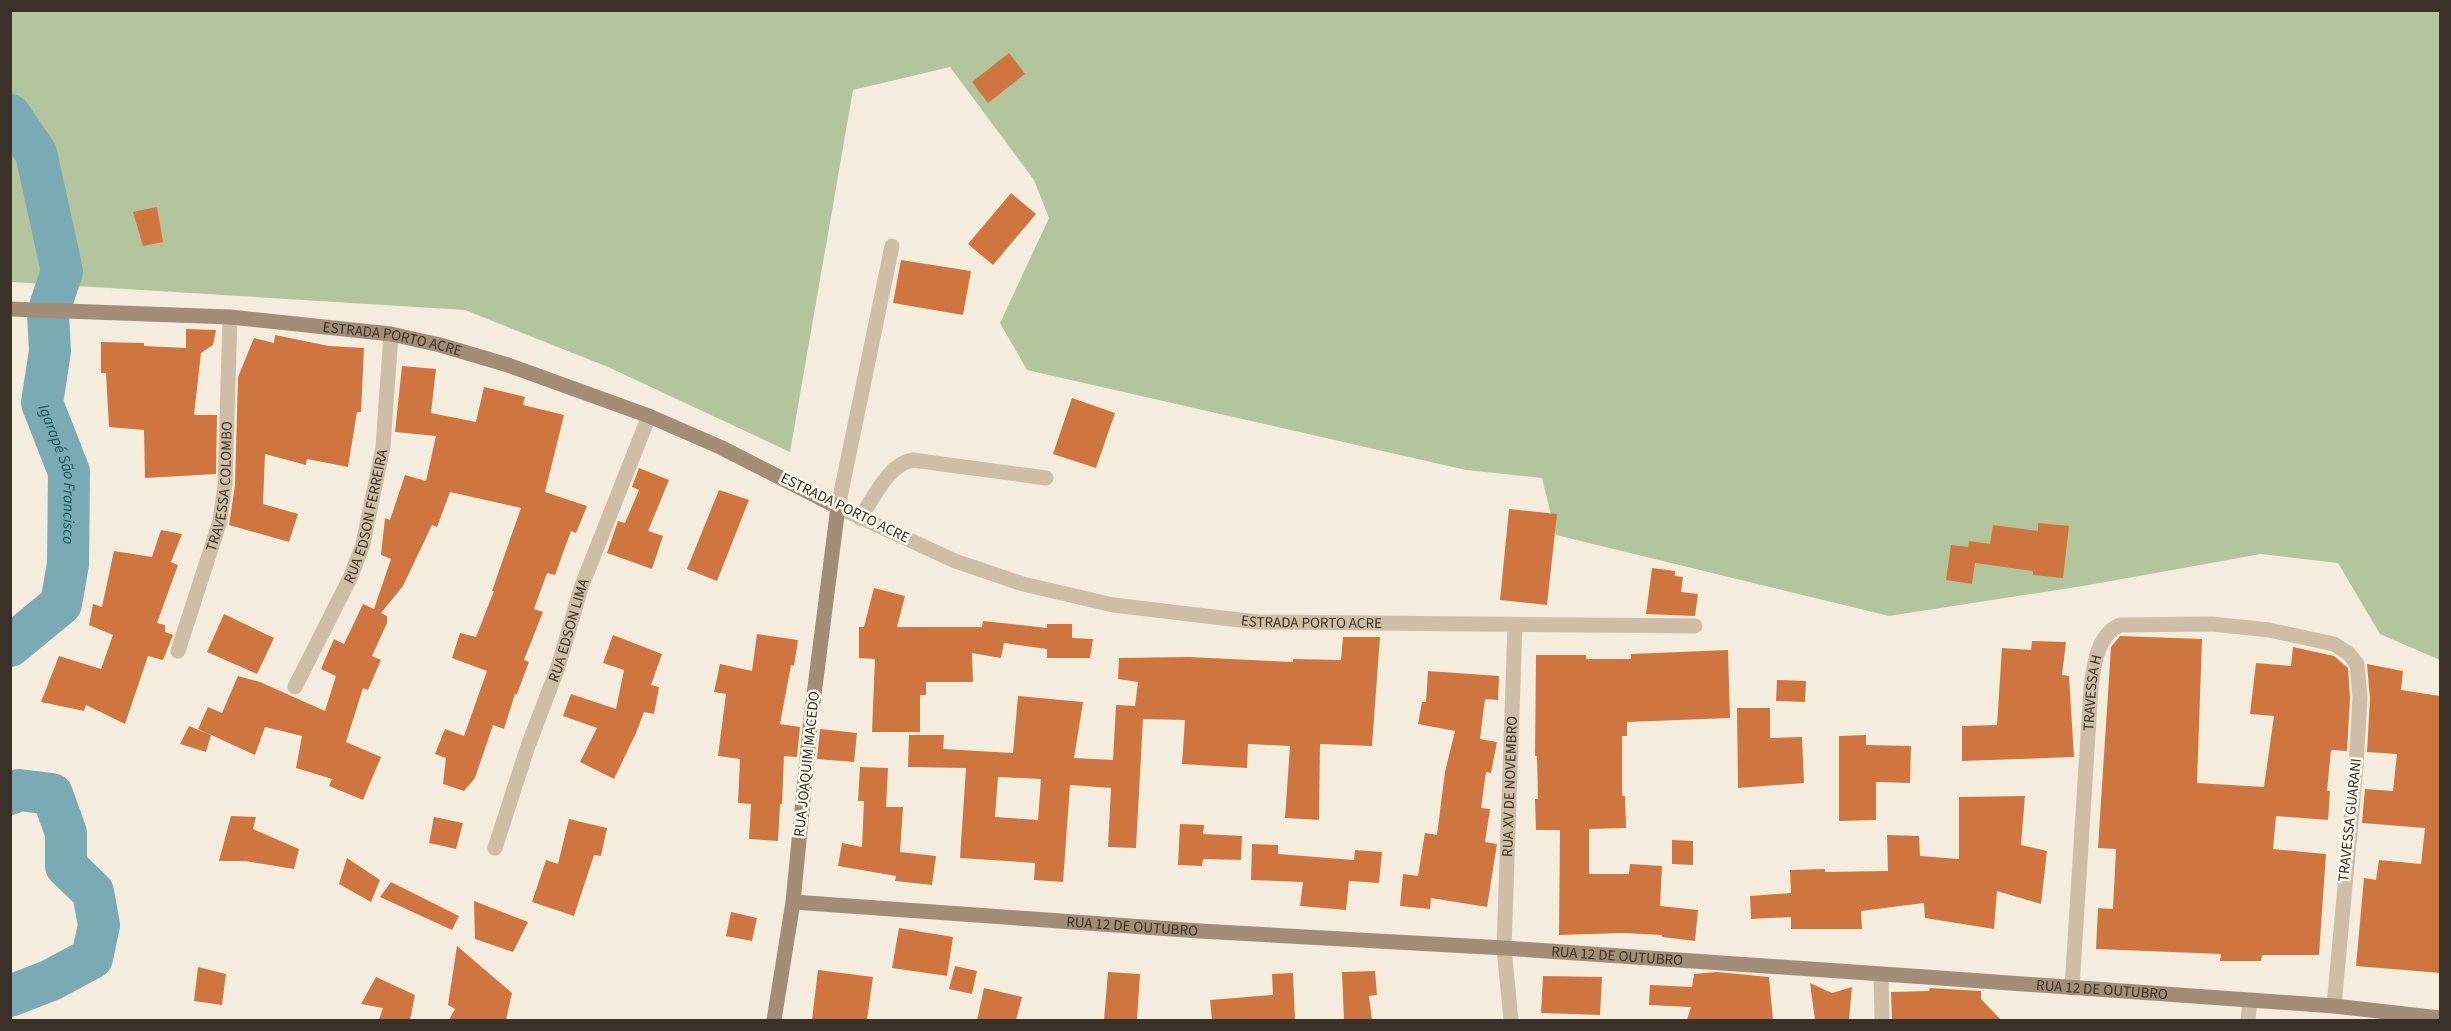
<svg xmlns="http://www.w3.org/2000/svg" width="2451" height="1031" viewBox="0 0 2451 1031" font-family="'Source Sans 3',sans-serif">
	<style>
		.green { fill: #b2c59c }
		.lines { fill: none; stroke-linecap: round; stroke-linejoin: round }
		.river { stroke: #7aaab4; stroke-width: 42 }
		.building { fill: #cf7640; fill-rule: evenodd }
		.street { stroke: #cebea8; stroke-width: 15 }
		.secondary { stroke: #a28d79; stroke-width: 15 }
		.labels { text-anchor: middle; dominant-baseline: central; stroke-width: 5; stroke-linejoin: round; paint-order: stroke }
		.street-label { font-size: 15px; fill: #3a3129; stroke: #fbf6ea }
		.water-label { font-size: 16px; font-style: italic; fill: #1a5260; stroke: #fbf6ea }
	</style>
	<rect width="100%" height="100%" fill="#f4eddd"/>
	<!-- green -->
	<polygon class="green" points="10,11 2440,11 2440,660 2380,634 2338,563 2261,554 2083,586 1889,616 1556,535 1542,478 1466,470 1027,370 1000,323 1049,218 1034,180 950,67 853,90 790,452 608,367 465,310 11,282"/>
	<g class="lines">
		<!-- river -->
		<g class="river">
			<path id="s1" d="M10,115l26,38 26,118 -14,42 2,38 -8,52 27,69 -1,92 -7,40 -51,42"/>
			<polyline points="10,794 19,790 52,794 66,833 66,866 93,892 99,925 92,958 51,980 10,996"/>
		</g>
	</g>
	<!-- building -->
	<g class="building">
		<polygon points="1009,53 1025,74 988,103 972,82"/>
		<polygon points="1011,193 1036,214 993,265 968,244"/>
		<polygon points="157,207 163,242 143,246 133,212"/>
		<polygon points="901,260 971,271 963,315 893,303"/>
		<polygon points="186,329 216,330 213,345 201,353 194,415 217,415 216,474 145,478 144,430 109,427 106,373 101,373 101,342 144,343 144,346 186,348"/>
		<polygon points="275,335 329,346 364,348 361,412 357,412 348,467 307,459 306,465 265,454 263,504 298,514 289,542 229,525 235,485 238,377 254,338 274,343"/>
		<polygon points="402,366 436,369 431,413 476,422 484,387 525,397 523,405 564,415 545,492 587,506 576,533 571,531 555,575 547,573 534,609 543,612 524,660 529,662 517,694 515,694 504,729 493,725 475,778 464,791 443,784 446,758 435,754 445,729 464,736 487,671 452,658 460,633 476,637 494,591 492,591 521,508 450,492 437,527 432,525 403,586 381,613 387,616 387,623 372,656 381,660 368,690 363,688 346,742 381,757 363,800 329,786 332,779 296,768 302,736 265,727 255,755 198,729 208,707 222,713 238,676 260,682 325,711 336,676 321,669 334,639 344,644 363,604 374,609 391,559 381,555 385,518 390,520 405,475 426,481 436,436 395,432"/>
		<polygon points="1072,398 1115,413 1096,468 1053,454"/>
		<polygon points="639,468 669,480 648,531 663,536 652,569 607,553 618,521 625,523 639,490 632,487"/>
		<polygon points="719,490 749,500 717,581 687,569"/>
		<polygon points="1509,509 1557,514 1547,605 1500,600"/>
		<polygon points="2038,523 2069,526 2063,578 2033,575 2033,571 1975,563 1972,584 1946,580 1951,545 1968,547 1969,541 1990,544 1993,525 2038,531"/>
		<polygon points="161,530 182,534 171,562 178,565 157,623 165,625 165,632 173,635 163,660 148,656 125,724 86,705 84,711 41,702 59,656 101,669 113,635 89,625 93,604 102,607 114,551 152,557"/>
		<polygon points="1652,568 1675,571 1675,576 1683,577 1681,592 1698,594 1695,616 1646,614"/>
		<polygon points="874,588 905,596 897,627 982,627 983,621 1047,628 1047,624 1072,624 1072,638 1093,639 1090,658 1047,658 1047,649 1004,643 1001,658 972,653 973,682 926,682 926,695 920,695 920,732 872,732 875,659 859,658 859,627 864,627"/>
		<polygon points="224,614 274,638 257,674 207,652"/>
		<polygon points="757,634 798,640 794,666 791,665 780,724 800,727 797,757 784,756 782,804 780,804 778,841 749,839 751,804 738,803 740,759 718,756 726,694 714,692 720,664 752,671"/>
		<polygon points="613,635 662,654 651,685 659,687 654,714 644,712 636,733 614,779 580,762 597,728 563,716 571,694 616,709 624,670 603,663"/>
		<polygon points="2120,636 2202,639 2197,783 2264,787 2274,716 2250,714 2256,663 2291,666 2293,647 2334,656 2348,668 2350,698 2347,751 2331,750 2327,791 2330,791 2328,820 2276,816 2273,849 2326,854 2319,955 2262,955 2261,961 2220,961 2221,954 2096,949 2098,908 2113,909 2116,849 2098,848 2111,647"/>
		<path d="M1343,637h37l-8,109 -52,-2 -1,76 -34,-2 5,-72 -42,-2 -1,24 -65,-4 3,-44 -42,-1 -7,129 -28,-1 3,-59 -41,-3 -7,97 -29,-2 1,-17 -75,-5 6,-90 -58,-1 1,-32h35l-1,14 70,4 5,-57 65,6 -9,56 39,2 3,-55 19,1 3,-24 -20,-3 1,-21 70,-1 104,5v-3l48,1zM998,777l43,2 -3,41 -43,-3z"/>
		<polygon points="2032,641 2066,642 2062,675 2069,676 2074,757 1962,761 1962,726 1997,725 2002,648 2031,650"/>
		<polygon points="1728,650 1730,718 1627,722 1627,736 1622,736 1622,796 1625,796 1626,828 1589,829 1589,874 1629,874 1630,864 1662,866 1660,906 1698,910 1695,941 1662,937 1662,935 1624,933 1559,935 1560,830 1536,830 1535,799 1538,799 1537,756 1535,756 1536,655 1586,655 1586,659 1631,659 1631,654"/>
		<polygon points="2367,664 2403,671 2401,690 2440,696 2440,973 2356,966 2364,878 2376,880 2379,860 2421,864 2425,828 2362,823 2365,789 2393,791 2397,754 2367,752 2370,699"/>
		<polygon points="1428,671 1499,676 1498,700 1485,699 1480,739 1497,742 1491,773 1486,772 1481,808 1490,809 1485,842 1497,844 1487,907 1431,898 1430,909 1400,906 1403,874 1418,876 1425,833 1437,835 1445,772 1455,731 1418,724 1422,702 1426,702"/>
		<polygon points="1777,680 1806,681 1805,702 1776,701"/>
		<polygon points="1737,708 1770,708 1770,738 1802,737 1804,783 1738,788"/>
		<polygon points="189,726 211,735 206,752 180,744"/>
		<polygon points="820,729 857,733 854,762 817,759"/>
		<polygon points="1866,735 1866,745 1911,746 1910,783 1876,782 1876,820 1839,821 1839,736"/>
		<polygon points="860,767 888,768 886,807 903,807 900,852 936,856 932,885 895,881 896,876 838,866 842,843 862,847 864,801 858,801"/>
		<polygon points="2025,796 2021,845 2047,851 2041,904 1997,891 1994,929 1925,918 1924,903 1861,911 1862,929 1791,929 1791,917 1751,919 1750,896 1791,893 1790,870 1825,869 1825,872 1888,871 1887,835 1919,836 1920,856 1959,859 1959,797"/>
		<polygon points="231,816 256,817 253,829 299,849 294,869 245,861 219,861"/>
		<polygon points="434,817 463,823 456,849 429,843"/>
		<polygon points="569,819 607,828 601,856 594,855 574,916 532,902 546,860 558,864"/>
		<polygon points="1180,824 1204,825 1203,834 1242,836 1241,860 1203,859 1202,866 1178,865"/>
		<polygon points="1672,840 1693,841 1693,865 1672,864"/>
		<polygon points="1252,844 1278,845 1278,854 1354,860 1355,850 1382,852 1379,883 1349,881 1346,910 1300,906 1303,882 1251,880"/>
		<polygon points="347,858 380,880 371,902 339,884"/>
		<polygon points="391,882 459,916 452,930 380,897"/>
		<polygon points="474,901 528,922 513,952 475,939"/>
		<polygon points="731,912 757,918 752,941 726,936"/>
		<polygon points="899,928 953,937 947,976 892,968"/>
		<polygon points="457,946 512,993 506,1020 449,1020 455,1009 448,1005"/>
		<polygon points="955,966 977,971 972,994 949,989"/>
		<polygon points="198,967 226,974 222,1005 194,1001"/>
		<polygon points="818,970 873,977 867,1020 812,1020"/>
		<polygon points="1375,971 1377,995 1369,996 1372,1020 1344,1020 1342,972"/>
		<polygon points="1108,972 1140,974 1137,1020 1104,1020"/>
		<polygon points="1717,972 1769,977 1773,1020 1687,1020 1691,1007 1649,1005 1650,985 1692,987 1694,974"/>
		<polygon points="1293,973 1295,1020 1212,1020 1210,1000 1273,995 1272,974"/>
		<polygon points="1543,976 1602,977 1600,1015 1541,1013"/>
		<polygon points="376,977 415,995 410,1020 379,1020 383,1008 361,1004"/>
		<polygon points="1810,983 1832,993 1852,987 1849,1020 1815,1020"/>
		<polygon points="984,988 1022,997 1016,1020 977,1020"/>
		<polygon points="1930,988 1981,991 1981,999 2001,1020 1892,1020 1891,992 1929,991"/>
	</g>
	<g class="lines">
		<!-- street -->
		<g class="street">
			<path id="s2" d="M892,246l-54,261 117,54 68,23 90,21 144,17 438,4"/>
			<path d="M860,518c14,-20 28,-54 53,-58l133,18"/>
			<path id="s3" d="M178,651l42,-130 5,-36 5,-168"/>
			<path id="s4" d="M295,687l56,-111 12,-32 20,-97 8,-113"/>
			<path id="s5" d="M495,848l33,-102 30,-79 24,-82 67,-169"/>
			<polyline points="1881,975 1882,1020"/>
			<path id="s6" d="M2072,988l19,-301c3,-22 6,-52 29,-62l92,-1 57,6 65,14 14,9 9,11 3,34 -4,68 -22,240"/>
			<path id="s7" d="M1511,1020l-7,-72 11,-323"/>
			<polyline points="2248,1020 2250,1000"/>
		</g>
		<!-- secondary -->
		<g class="secondary">
			<path id="s8" d="M10,309l220,8 161,17 49,11 68,20 141,51 71,31 118,60 -27,211 -18,184 -19,118"/>
			<path id="s9" d="M793,902l407,29 304,17 422,29 408,29 106,12"/>
		</g>
	</g>
	<g class="labels">
		<!-- street labels -->
		<g class="street-label">
			<text stroke="none"><textPath href="#s8" startOffset="384">ESTRADA PORTO ACRE</textPath></text>
			<text stroke="none"><textPath href="#s3" startOffset="171">TRAVESSA COLOMBO</textPath></text>
			<text transform="translate(845 508) rotate(26)">ESTRADA PORTO ACRE</text>
			<text stroke="none"><textPath href="#s4" startOffset="186">RUA EDSON FERREIRA</textPath></text>
			<text stroke="none"><textPath href="#s2" startOffset="759">ESTRADA PORTO ACRE</textPath></text>
			<text stroke="none"><textPath href="#s5" startOffset="230">RUA EDSON LIMA</textPath></text>
			<text stroke="none"><textPath href="#s6" startOffset="296">TRAVESSA H</textPath></text>
			<text transform="translate(807 764) rotate(-84)">RUA JOAQUIM MACEDO</text>
			<text stroke="none"><textPath href="#s7" startOffset="234">RUA XV DE NOVEMBRO</textPath></text>
			<text transform="translate(2350 820) rotate(-84)">TRAVESSA GUARANI</text>
			<text stroke="none"><textPath href="#s9" startOffset="340">RUA 12 DE OUTUBRO</textPath></text>
			<text stroke="none"><textPath href="#s9" startOffset="826">RUA 12 DE OUTUBRO</textPath></text>
			<text stroke="none"><textPath href="#s9" startOffset="1312">RUA 12 DE OUTUBRO</textPath></text>
		</g>
		<!-- water labels -->
		<g class="water-label">
			<text stroke="none"><textPath href="#s1" startOffset="376">Igarapé São Francisco</textPath></text>
		</g>
	</g>
	<!-- border -->
	<rect width="2451" height="1031" fill="none" stroke="#3a3129" stroke-width="24"/>
</svg>
